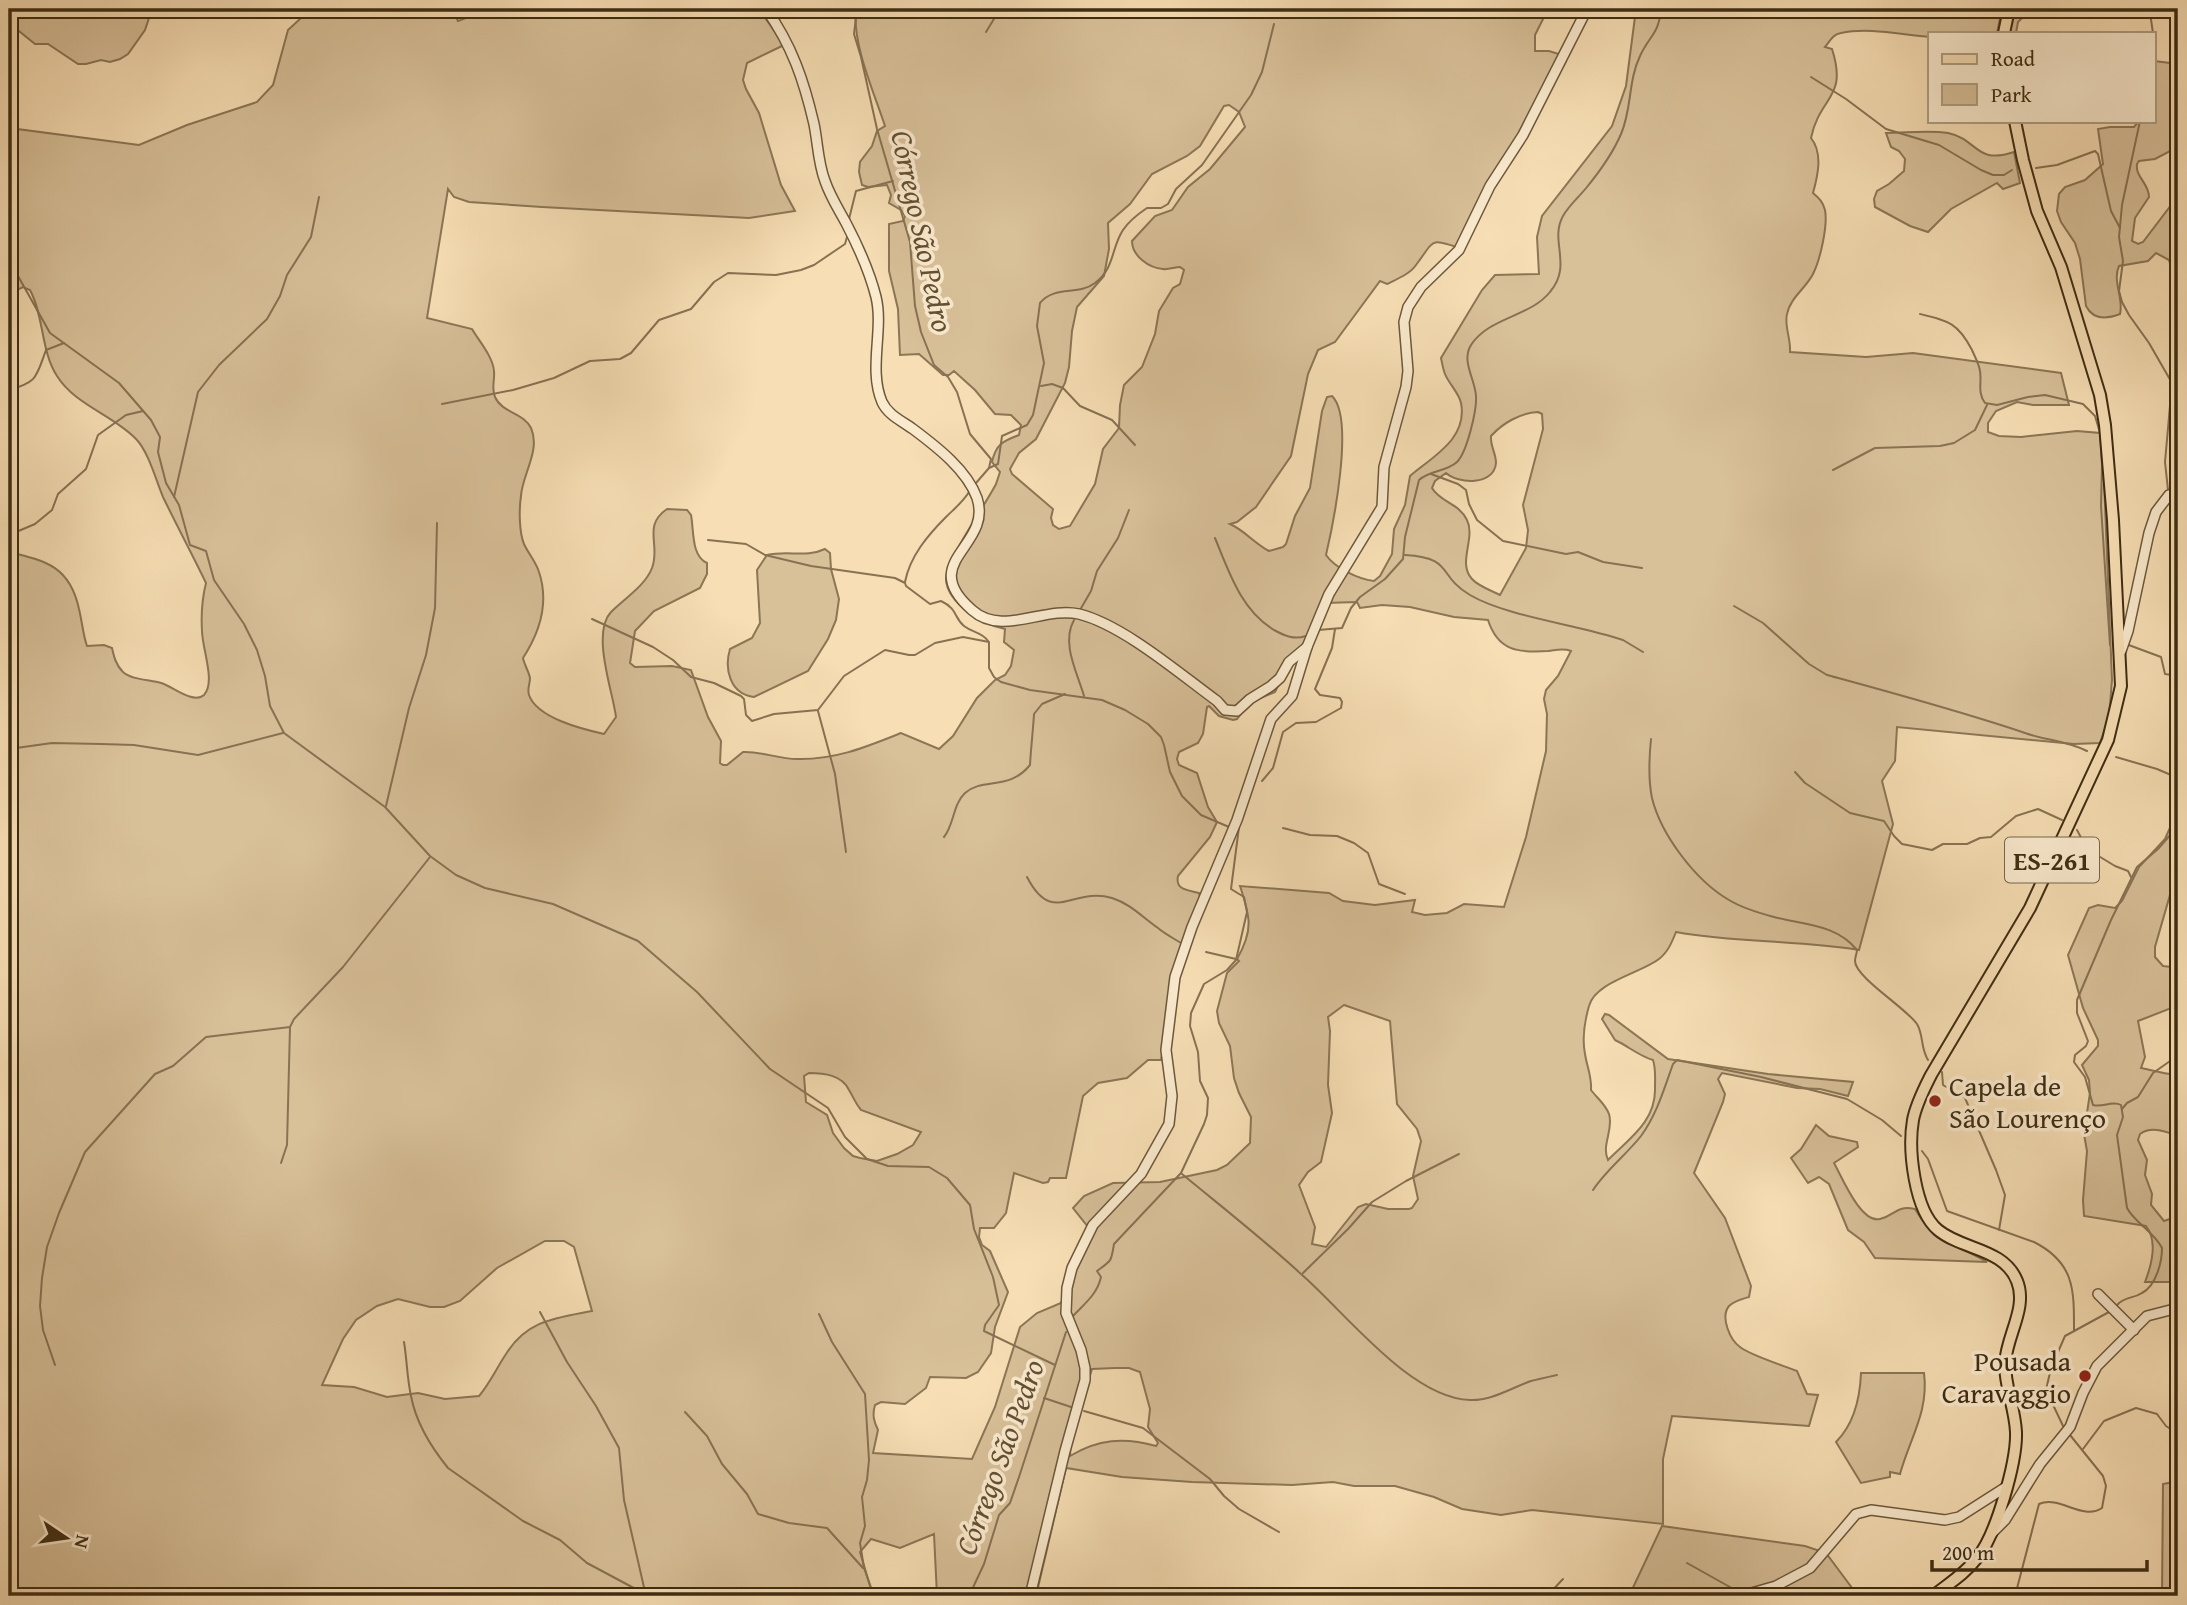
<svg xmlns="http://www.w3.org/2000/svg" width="2187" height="1605" viewBox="0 0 2187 1605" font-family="'Gentium Book Plus',serif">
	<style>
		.green { fill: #d8c099; stroke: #8b7656; stroke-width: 2; fill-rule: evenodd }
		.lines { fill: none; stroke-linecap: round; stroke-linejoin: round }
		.stream { stroke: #877253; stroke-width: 2 }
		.minor-casing { stroke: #6c583b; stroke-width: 12 }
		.major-casing { stroke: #3e2c13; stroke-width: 14 }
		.minor { stroke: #faeace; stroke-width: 9 }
		.major { stroke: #f7deb4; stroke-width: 10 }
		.poi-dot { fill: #8f2418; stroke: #faeace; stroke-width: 2.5 }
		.labels { text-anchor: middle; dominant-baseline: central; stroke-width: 7; stroke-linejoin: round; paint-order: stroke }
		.shield { fill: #faeace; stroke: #76654b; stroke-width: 2 }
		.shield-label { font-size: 26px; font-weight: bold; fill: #3e2c13 }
		.poi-label { font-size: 28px; fill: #3e2c13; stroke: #faeace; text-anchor: start }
		.water-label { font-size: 30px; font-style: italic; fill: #634f33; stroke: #faeace }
	</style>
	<rect width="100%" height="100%" fill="#f7deb4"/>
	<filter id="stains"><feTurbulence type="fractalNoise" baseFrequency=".00286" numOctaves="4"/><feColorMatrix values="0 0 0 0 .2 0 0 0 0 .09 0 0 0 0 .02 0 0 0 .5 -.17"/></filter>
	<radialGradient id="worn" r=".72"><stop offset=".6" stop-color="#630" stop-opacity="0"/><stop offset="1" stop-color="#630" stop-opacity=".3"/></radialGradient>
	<!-- green -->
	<g class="green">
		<polygon points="9,9 151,9 151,12 145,30 128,54 120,59 110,62 101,60 86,64 78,64 48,44 35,44 9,23"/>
		<path d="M266,9h177l10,3 5,9 8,-3 2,-9h291l25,36 -37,18 -4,17 3,9 13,24 22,72 14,26 -46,7 -207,-11 -73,-5 -15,-5 -6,-8 -21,129 45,11c7,12 21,28 22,42 1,10 -3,17 1,26 7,16 29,16 36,31 10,22 -9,47 -10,68 -2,13 -2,36 3,48 4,9 12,18 15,28 10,30 1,60 -16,86 1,6 6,14 7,20 0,6 -3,11 -1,17 8,23 53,34 75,39l12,-17c-3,-25 -25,-84 -5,-105 14,-14 34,-26 41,-44 9,-23 -10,-42 15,-59l20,1 4,5c3,15 0,41 16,48v11l-7,14 -46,23 -19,20 -5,32 5,4 37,-1 19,4 17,47 13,24 -1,22 3,2h4l16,-13c18,-1 35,7 54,7 38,1 69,-12 104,-26l38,16 14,-13 24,-38 18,-18 10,-5 6,-9 3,-16 -10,-8 1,-13c-16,-3 -25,-9 -39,-19 -9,-6 -20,-19 -20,-31 0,-19 40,-75 50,-95l4,-12 -8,-10c4,-18 11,-21 27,-27l2,-10 -10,-10 -16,-1 -20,-24 -21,-19 -5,4h-6l-24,-21 -19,1 -2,-46 -9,-38v-47l14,-3 2,-5 -4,-6 -12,-7 2,-8 -4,-10 -19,2 -6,-2 -3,-13 1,-10 12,-16 5,-15 8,-5c-11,-34 -33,-82 -29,-117h692l-13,26v16h14l16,5 1,5 -33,58 -40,58 -31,72c-33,-12 -27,-9 -46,16 -6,9 -19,14 -29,19l-7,-3 -45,61 -17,8 -10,24 -17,82 -35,51 -19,15 -7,2c14,6 24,19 39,27l14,-4 3,-3 9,-28 15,-28 12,-77 5,-14 5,-1c23,22 1,129 -6,159 9,13 32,24 48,26l6,-5 12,-22 2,-25 11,-24 5,-29c22,-19 58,-37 51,-73 -2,-10 -12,-19 -16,-29 -2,-5 -3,-11 -4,-16l41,-68 13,-15 44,-1 -2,-37 5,-21 70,-90 14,-40 10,-77h366l-5,24h-67v4c-28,-2 -61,-10 -89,-4 -8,1 -11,8 -16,14l7,2c16,50 -12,46 -21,89 12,15 7,37 2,55 6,5 10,9 12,17 3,16 -5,50 -12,64 -7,14 -23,24 -26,40 -3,11 4,25 3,38l76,5 47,-4 148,20 8,32h-36l-16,-3 -21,9 -8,12v9l11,4 22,1 56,-6 23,2 3,22 9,225 -3,37 -9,26 -26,1 -177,-17 -2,34 -13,20 11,43 -34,126c-61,-10 -123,-7 -183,-18 -4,10 -8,20 -17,27 -18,14 -64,23 -70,47 -4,14 -7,33 -4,48 2,13 7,23 6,36 6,8 15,15 18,24 5,16 -8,31 -1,46 22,-22 48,-39 47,-72 0,-10 1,-19 -2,-28 -14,-4 -25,-14 -38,-20l-13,-21 3,-5 4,1 59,44 100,15 85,8 -5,14 -28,-7 -23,-1 -75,-15 -4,6 7,15 -2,8 -29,71 31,45 26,68 -2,11c-7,2 -15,4 -20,9 -9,11 1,34 11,41 12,9 42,18 57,24l10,23 11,1 -9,31 -137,-10 -9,43v65l-131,-14 -31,5 -39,-6 -28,-12 -39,-11h-41l-21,-4 -41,3 -100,-3 -70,-5 -56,-9 -30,128h-99l-3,-62 -34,14 -29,-9 -11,13 13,44h-864v-1044c38,9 61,15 70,57 3,12 4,26 8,37l17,-1 8,3c2,9 4,17 11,24 10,9 29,7 41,12 10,4 30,20 40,11 12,-13 -2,-47 -2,-64 -1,-16 0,-32 4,-48 -14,-29 -29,-57 -43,-86 -7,-17 -15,-46 -27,-58 -23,-24 -61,-34 -79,-63 -16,-24 -13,-60 -27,-86l-7,-3 -14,7v-166l130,17 48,-20 70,-23 16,-17 15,-55 12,-11 -9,-5 -23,-1zM1229,105l10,7 6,15 -35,42 -22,18 -16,23 -17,6 -23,25c0,15 17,27 31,28 5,1 12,-2 17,-2l4,3 -4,14 -7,4 -14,23 -4,23 -13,33 -18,18 -4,20 -1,23 -16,21 -8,35 -25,42 -11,3 -6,-4 -2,-7 2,-9 -41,-35 -2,-5 9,-16 17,-14 29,-56 4,-16 3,-36 5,-24 27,-31 5,-27 -1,-26 22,-19 22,-30 35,-18 13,-10 24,-40zM1538,412l4,2 1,15 -20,76 5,25 -2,18 -26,47c-8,-4 -22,-9 -28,-16 -15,-16 4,-41 -5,-59 -7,-16 -27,-18 -35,-32l3,-7 11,-8c12,11 48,13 50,-10 0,-10 -6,-17 -5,-27 12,-13 29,-23 47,-24zM1357,602l3,6 22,-3 28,2 44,10 34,3c10,31 30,33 60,31 9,-1 15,-3 23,0l-13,25 -12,14 -2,9 3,15 -1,37 -20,86 -22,70 -40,-3 -17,9 -22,2 -13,-3 3,-12 -40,5 -32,-4 -14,-8 -89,-7c10,30 14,44 -3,73l2,2 -12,12 -10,38 2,12 11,23 4,32 5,15 12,24 -1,26 -23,22 -10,5 -57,12 -47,1 -29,13 -11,12 15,19 -27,76 -24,10 -17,14 -25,80 -23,52 -99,-6 5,-23c-4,-8 -6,-15 -3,-25l6,-3 24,2 21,-16 4,-11 36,1 12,-6 13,-19 4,-26 13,-35 -18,-41 -8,-6 -3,-8 1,-9h14l12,-15 8,-40 29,10 5,-1 2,-4h16l17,-82 15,-13 29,-5 21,-18h13l24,-121 16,-38 -2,-8c-11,-3 -24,-3 -21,-17l32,-39 7,-15 -9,-15 -11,-34 -18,-8 -2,-6 2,-7 19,-9 5,-9 4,-27 2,-1 10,10 14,4 4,-1 12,-16 26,-11 16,-32 21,-20 13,-37zM1344,1005l46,16 7,83 20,25 4,12 -8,35 5,23 -6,9 -3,1h-21l-22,-5 -8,3 -32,40 -14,-3 3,-17 -16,-42 9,-13 13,-10 11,-49 -4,-28 2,-54 -2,-14zM809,1073c15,0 33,2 40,17 5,8 6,13 12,20l60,22 -8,13 -16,9 -20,7 -17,-3 -7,-2 -9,-8 -11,-15 -6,-18 -21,-13 -2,-26zM545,1241h19l10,6 18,64c-36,7 -65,9 -86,43 -10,15 -16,29 -27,42l-34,3 -27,-6 -31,4 -33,-10 -32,-2 21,-46 13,-19 21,-14 21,-7 32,8h14l16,-6 37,-33zM1115,1368h14l11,4 10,37 -2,18 10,16 -2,3c-32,-9 -58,-7 -86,10l1,-17 21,-70z"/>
		<polygon points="2015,9 2031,9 2018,22 2016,33 2010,33"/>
		<path d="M2154,61l24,3v83l-23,12 -16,2 -2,3c-2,13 12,19 12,33l-14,21 -3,23 6,3 5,-2 35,-46v63l-7,8 -2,-7 -13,-7 -8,8 -29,5c-7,15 5,32 1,48 -13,5 -27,6 -34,-8l-6,-47 -5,-16 -14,-21 -4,-11 2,-17 6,-7 20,-7 18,-16 -5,-35 12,-2h24l5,-6h15z"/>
		<path d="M1886,133c20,0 42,-3 62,0 30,6 27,32 66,19l6,31 -17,6 -6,-6 -46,26 -23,23 -18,-6 -35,-19 -1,-8 3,-8 12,-7 15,-13 1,-12 -6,-8 -8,-4z"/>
		<path d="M825,549l5,4 1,16 8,30 -3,21 -8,19 -20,32 -54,26c-24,-3 -30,-28 -24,-48l22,-11 8,-15 -3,-53 10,-15c21,-5 39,3 58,-6z"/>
		<path d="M2178,818v59l-6,11 -17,59v10l8,9 8,1 7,-7v41l-9,8 -31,12 7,36 -4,11c10,2 29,8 37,6v63c-11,-6 -27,-11 -38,-3l-2,6 9,20 -2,15 7,19 -1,11 13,16 14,-5v66h-33c7,-18 13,-41 1,-56l-62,-10 -1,-16 4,-49 -5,-28 5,-10 3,-20 -1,-13 -7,-15 16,-19v-6l-15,-32 -15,-53 21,-47 9,-3 17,3 7,-7 17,-34 26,-28 8,-18z"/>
		<path d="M1816,1125l13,11 28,6 1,5 -24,16c8,14 27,61 46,56 16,-4 16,-14 35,-10 21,36 40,34 72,53l-112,-4 -11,-16 -16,-12 -19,-46 -10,-7 -11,6 -17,-25 10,-9z"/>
		<path d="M1861,1373h63c5,38 -14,65 -24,101l-10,-2v5l-29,6 -25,-41c18,-18 24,-43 25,-69z"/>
		<polygon points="2178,1478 2178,1596 2162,1596 2163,1484 2173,1482"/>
		<polygon points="1662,1526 1805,1546 1826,1553 1858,1596 1629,1596"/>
	</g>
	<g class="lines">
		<!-- stream -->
		<g class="stream">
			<polyline points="857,9 854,34 861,57 877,129 910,242 915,306 921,332 934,365 948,377 957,392 970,434 991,459 989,468 976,483"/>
			<polyline points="986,32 1000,9"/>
			<polyline points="2153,33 2150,13 2156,9"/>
			<polyline points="1811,77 1846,99 1886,129 1939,145 1981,170 1993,175 2004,175 2012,170"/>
			<polyline points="2140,121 2122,205 2119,237 2123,261 2119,291 2122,302 2129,315 2149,343 2172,383 2165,462 2168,490"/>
			<polyline points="2036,168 2057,165 2095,151 2098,154 2111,211 2120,228"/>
			<polyline points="849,219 856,191 893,181"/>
			<polyline points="9,260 50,333 119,383 151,420 160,437 158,452 166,483 179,505 190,545 206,551 214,580 244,624 257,650 265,676 270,706 284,733 385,807 430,856 456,875 485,888 553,904 638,941 697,992 770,1069 828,1108 845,1137 867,1159 888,1166 929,1167 947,1178 970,1205 974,1229 993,1277 999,1305 985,1325 984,1331 1055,1365"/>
			<path d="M1920,314c29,7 38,9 52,36 3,7 7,14 8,21 2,12 -3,21 5,32l12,2 31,-8 17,-2 38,9 12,12 5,17 2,32 -1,41 9,139"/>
			<polyline points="1041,386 1052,384 1063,388 1080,406 1112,420 1135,445"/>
			<path d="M9,390c29,-8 27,-13 37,-40l18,-7"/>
			<polyline points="442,404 513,390 554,378 590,361 620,359 631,353 659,320 691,309 714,282 728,273 776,275 801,270 814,265 845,244 847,237"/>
			<path d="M989,468l9,-4 4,-28 25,-11 6,-10 11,-52 -7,-37 3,-23c15,-18 38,-7 55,-20 20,-15 16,-35 28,-53 6,-9 15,-16 24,-22h14l7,-4 8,-15 26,-24 49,-70 11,-23 12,-48"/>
			<polyline points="1833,470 1875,448 1940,446 1954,443 1975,430 1987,405"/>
			<polyline points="1431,474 1458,484 1466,490 1469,504 1477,520 1503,541 1566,554 1578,552 1603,562 1642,568"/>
			<polyline points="174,497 198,392 219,365 267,319 280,296 287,275 311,237 319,197"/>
			<polyline points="2170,499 2178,542"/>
			<polyline points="9,535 35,524 52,510 58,494 86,469 98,435 126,415 143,411"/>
			<path d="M1215,538c14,34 26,72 59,92 11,6 20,10 32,6"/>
			<path d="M708,540l38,4 19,11 46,11 84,12 10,5 1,3 24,18 11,-3c17,8 13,17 23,25 9,7 18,6 24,15"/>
			<path d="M1405,555c50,3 31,20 65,40 34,20 100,29 140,41l13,4 20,12"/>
			<path d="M905,582c5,-26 23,-47 41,-65 8,-8 17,-15 23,-25"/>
			<path d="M1734,606l29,17 46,41 18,11c66,18 133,36 198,58 23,8 39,7 62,18"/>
			<polyline points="1080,610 1091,591 1097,571 1118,538 1129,510"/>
			<polyline points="592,619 653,647 673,660 691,677 714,683 741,696 744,699 746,715 752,721 774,714 818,710 844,676 885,650 909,655 915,655 935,643 963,637 989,642"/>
			<path d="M1074,620c-13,23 3,52 10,76"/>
			<path d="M1318,630l24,-2 9,-20 9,-11 25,-18 18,-20 2,-22 14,-57c11,-10 27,-8 38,-18 10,-10 20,-52 19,-66 -1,-17 -15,-35 -5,-51 18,-28 59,-28 79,-53 23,-27 -1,-51 13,-76 6,-11 16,-19 24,-29 13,-16 26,-34 34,-53 11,-25 7,-53 19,-78 9,-20 19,-22 21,-47"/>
			<polyline points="989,643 989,668 994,677 1001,682 1030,690 1102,700 1125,710 1148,724 1161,737 1164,745 1170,772 1182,796 1201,815 1229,827"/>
			<polyline points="2126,644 2161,657 2165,674 2178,676"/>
			<polyline points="818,711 835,774 846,852"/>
			<path d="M1651,739c-2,20 -3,40 1,59 9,37 44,83 77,102 13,8 30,13 45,17 30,8 62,7 83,33 0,3 -2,7 -2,11 0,16 51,47 62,63 7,12 3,23 11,36"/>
			<polyline points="9,749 52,743 101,744 134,745 198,755 283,733"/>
			<polyline points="2116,757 2157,769 2178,778"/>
			<polyline points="1795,772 1805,783 1850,813 1884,821 1894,836 1902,844 1932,850 1943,844 1967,844 1980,838 1991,837 2016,816 2038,809 2062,820"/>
			<polyline points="1262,781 1273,768 1283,732 1296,723 1316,722 1341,708 1342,702 1340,698 1320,695 1315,689 1332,648 1335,629"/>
			<polyline points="386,806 409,708 426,655 435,608 437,523"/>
			<polyline points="1283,828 1310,835 1337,836 1354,843 1368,853 1379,884 1405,894"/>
			<polyline points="2077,830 2087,849 2115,866 2128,871 2131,877"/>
			<path d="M944,837c10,-12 9,-33 21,-44 18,-16 44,-2 65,-28 1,-18 3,-34 4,-51l8,-10 23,-10"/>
			<path d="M1027,877c26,50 45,9 85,21 19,6 30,19 46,30 7,6 15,10 23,15"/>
			<polyline points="9,889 13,905"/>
			<polyline points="1206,952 1236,959"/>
			<polyline points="1942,1072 1943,1085 1965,1098 1996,1170 2005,1195 1999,1230"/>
			<polyline points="2122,1109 2127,1103 2138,1097 2153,1073 2173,1059 2178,1040"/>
			<path d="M1922,1151l6,8 19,52 87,31c41,21 40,48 40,89"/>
			<polyline points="281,1163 287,1145 290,1027 294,1019 343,967 430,857"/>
			<path d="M1182,1174c40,33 81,65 119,100 44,38 109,124 169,126 21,1 41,-12 61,-19 8,-2 17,-4 26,-6"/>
			<path d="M1593,1190c13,-20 33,-35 48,-54 16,-22 23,-47 32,-72l4,-4 84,17 86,22 35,21 19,16"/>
			<polyline points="1303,1273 1348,1229 1372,1202 1406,1181 1459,1154"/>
			<path d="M2117,1305c8,-9 16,-6 25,-12 14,-7 20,-31 20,-45 -9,-17 -26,-24 -35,-40l-10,-73 6,-18 -2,-12c-9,-5 -18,3 -28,0l-8,-28 -11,-15 1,-7 11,-9 2,-5 -11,-28v-13l34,-80 26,-53 21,-18 20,-23"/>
			<polyline points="540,1312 567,1362 596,1406 619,1448 624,1500 646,1596"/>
			<polyline points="819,1314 832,1342 865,1394 869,1460 867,1480 862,1497 865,1526 860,1543 864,1568 874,1596"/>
			<path d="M1072,1317c12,-13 25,-22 29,-40l-4,-6c15,-11 14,-9 17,-27l67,-71 23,-49 3,-9 1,-17 -8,-17 -2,-29 -8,-26 1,-13 13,-29 23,-14 9,-10 11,-48 -3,-15 -13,-8 8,-62"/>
			<path d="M404,1342c3,18 3,36 7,54 5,27 20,51 37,72l75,53 37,19 27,23 58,31"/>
			<polyline points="55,1365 43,1330 40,1306 42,1278 47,1247 59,1213 85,1152 155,1074 173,1066 206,1037 290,1027"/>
			<polyline points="1044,1398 1071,1407"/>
			<polyline points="1084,1411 1143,1428 1210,1479 1224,1496 1239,1509 1279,1532"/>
			<polyline points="685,1412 707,1436 722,1464 747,1494 758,1514 789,1523 827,1528 863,1568"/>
			<polyline points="2064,1428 2046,1390 2051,1368 2065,1336 2109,1312"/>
			<polyline points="2083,1449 2104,1421 2136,1408 2157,1414 2166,1426 2178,1434"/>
			<polyline points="1687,1563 1737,1591"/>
			<polyline points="969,1596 984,1564 999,1515 1010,1503 1019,1477 1066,1332"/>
			<polyline points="1547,1596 1563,1579"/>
			<path d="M2015,1596l24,-92c21,-9 43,17 63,4l4,-22 -3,-10 -33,-41"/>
		</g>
		<defs>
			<g id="minor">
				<path d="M766,9c26,36 38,72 48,115 4,20 4,39 11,57 5,15 14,29 21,42 12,23 24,50 30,74 8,33 -8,72 6,105 6,13 20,19 31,27 24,18 54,41 64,69 16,49 -61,63 -5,112 30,27 72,-4 107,4 44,11 101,60 138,87l8,9 12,1 13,-12 21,-13 9,-8 9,-16 18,-15"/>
				<polyline points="2121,651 2128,631 2149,533 2156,512 2169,495 2178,492"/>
				<polyline points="2098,1294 2134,1330"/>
				<polyline points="1992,1533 2005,1520 2040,1464 2070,1427 2083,1393 2097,1366 2147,1316 2178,1308"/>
				<polyline points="1030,1596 1065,1451 1085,1380 1085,1368 1081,1350 1066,1313 1067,1288 1072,1268 1093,1225 1141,1174 1169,1124 1172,1096 1166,1050 1175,977 1192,927 1237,820 1271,719 1292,696 1307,647 1329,594 1382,507 1384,467 1406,387 1408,371 1404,322 1408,307 1421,287 1459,250 1490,186 1523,135 1587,9"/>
				<polyline points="1741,1596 1776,1586 1810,1568 1856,1514 1871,1510 1945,1520 1959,1517 2006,1487"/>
			</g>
			<g id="major">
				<polyline points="2004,33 2009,9"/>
				<path d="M1933,1596c15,-12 32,-22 44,-38 19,-22 40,-97 39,-126 -1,-23 -11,-45 -11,-68 1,-28 23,-56 12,-83 -13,-33 -55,-31 -79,-51 -24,-20 -30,-81 -25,-110 3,-16 11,-31 18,-45l99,-167 78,-168 13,-54 -8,-166 -8,-95 -5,-30 -39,-128 -24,-56 -14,-51 -8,-39"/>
			</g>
		</defs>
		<!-- minor casing -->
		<use href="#minor" class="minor-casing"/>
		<!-- major casing -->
		<use href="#major" class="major-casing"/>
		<!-- minor -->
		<use href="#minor" class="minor"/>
		<!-- major -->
		<use href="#major" class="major"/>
	</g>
	<!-- markers -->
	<g class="poi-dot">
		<circle cx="1935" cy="1101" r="7"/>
		<circle cx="2085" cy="1376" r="7"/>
	</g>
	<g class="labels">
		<!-- shield labels -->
		<rect class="shield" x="2005" y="837.5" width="94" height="45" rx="5"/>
		<g class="shield-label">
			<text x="2052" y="860">ES-261</text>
		</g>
		<!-- poi labels -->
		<g class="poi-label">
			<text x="1949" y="1085">Capela de<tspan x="1949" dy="32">São Lourenço</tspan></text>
			<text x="2071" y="1360" text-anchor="end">Pousada<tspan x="2071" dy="32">Caravaggio</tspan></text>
		</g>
		<!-- water labels -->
		<g class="water-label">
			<text transform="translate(923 231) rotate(78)">Córrego São Pedro</text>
			<text transform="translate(999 1457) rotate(-70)">Córrego São Pedro</text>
		</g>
	</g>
	<!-- margin -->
	<rect width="2187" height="1605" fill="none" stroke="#f7deb4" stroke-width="35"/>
	<rect x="10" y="10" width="2166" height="1584" fill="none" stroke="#3e2c13" stroke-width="3.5"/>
	<rect x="18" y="18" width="2152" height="1570" fill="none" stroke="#3e2c13" stroke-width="2"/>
	<!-- legend -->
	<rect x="1928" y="32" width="228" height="91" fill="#faeace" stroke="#af9e83" stroke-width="2"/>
	<rect x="1942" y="54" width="35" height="10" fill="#f7deb4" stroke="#af9e83" stroke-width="2"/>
	<text x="1991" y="66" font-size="21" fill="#3e2c13">Road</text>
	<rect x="1942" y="84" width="35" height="21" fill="#d8c099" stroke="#af9e83" stroke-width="2"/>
	<text x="1991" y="102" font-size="21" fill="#3e2c13">Park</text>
	<!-- north arrow -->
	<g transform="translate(66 1538) rotate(103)" stroke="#faeace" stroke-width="5" paint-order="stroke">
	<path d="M0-5L12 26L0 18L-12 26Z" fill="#3e2c13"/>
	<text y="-10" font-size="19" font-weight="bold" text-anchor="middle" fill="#3e2c13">N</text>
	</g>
	<!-- scale -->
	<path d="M1932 1560v10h215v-10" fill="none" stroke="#3e2c13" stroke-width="3.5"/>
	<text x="1942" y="1560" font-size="21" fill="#3e2c13" stroke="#faeace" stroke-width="5" paint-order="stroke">200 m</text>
	<rect width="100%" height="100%" filter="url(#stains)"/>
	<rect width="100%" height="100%" fill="url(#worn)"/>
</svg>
